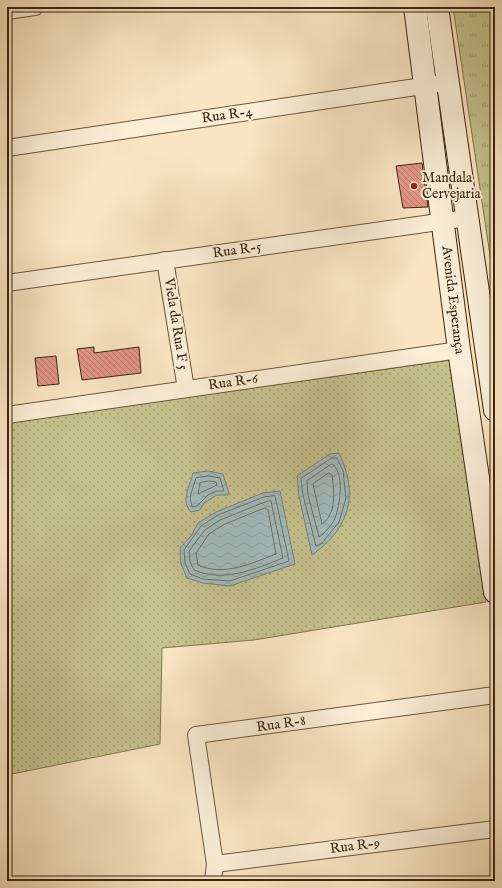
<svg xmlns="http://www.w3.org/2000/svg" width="502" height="888" viewBox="0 0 502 888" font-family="'IM FELL English',serif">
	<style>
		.grass { fill: url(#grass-tufts); stroke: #80744e }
		.park { fill: url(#park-dots); stroke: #80744e }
		.water { fill: url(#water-waves); stroke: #798078 }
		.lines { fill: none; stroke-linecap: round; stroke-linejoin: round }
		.shore { stroke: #6f7066; stroke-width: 1 }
		.building { fill: url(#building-back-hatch); stroke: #3b250f }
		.minor-casing { stroke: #6a553c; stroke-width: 18 }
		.secondary-casing { stroke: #3b250f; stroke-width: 24 }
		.minor { stroke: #fbeed7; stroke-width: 16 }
		.secondary { stroke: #fbeed7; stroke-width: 22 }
		.poi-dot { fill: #8f2418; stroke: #fbeed7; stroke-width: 1.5 }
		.labels { text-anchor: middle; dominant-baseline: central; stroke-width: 4; stroke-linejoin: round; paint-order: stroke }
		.street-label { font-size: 14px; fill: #3b250f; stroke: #fbeed7 }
		.poi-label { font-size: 14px; fill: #3b250f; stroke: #fbeed7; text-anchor: start }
	</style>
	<defs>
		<pattern id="grass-tufts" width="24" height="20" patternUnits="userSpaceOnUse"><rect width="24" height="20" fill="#c5c28e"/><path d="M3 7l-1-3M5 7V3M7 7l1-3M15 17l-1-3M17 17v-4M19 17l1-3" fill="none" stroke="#a19d72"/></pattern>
		<pattern id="park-dots" width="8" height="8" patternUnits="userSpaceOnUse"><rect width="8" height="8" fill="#c5c28e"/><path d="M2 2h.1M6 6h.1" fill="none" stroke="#a19d72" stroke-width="1.8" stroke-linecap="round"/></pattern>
		<pattern id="water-waves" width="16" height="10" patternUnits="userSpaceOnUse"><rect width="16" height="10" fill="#a3bcbe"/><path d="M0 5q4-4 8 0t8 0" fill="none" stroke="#8da1a2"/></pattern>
		<pattern id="building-back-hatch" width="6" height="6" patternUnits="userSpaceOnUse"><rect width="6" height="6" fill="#e29586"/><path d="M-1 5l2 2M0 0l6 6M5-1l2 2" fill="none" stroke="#b8796c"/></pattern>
	</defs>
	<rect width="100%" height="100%" fill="#f9e5c2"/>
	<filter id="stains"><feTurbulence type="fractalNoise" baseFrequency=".005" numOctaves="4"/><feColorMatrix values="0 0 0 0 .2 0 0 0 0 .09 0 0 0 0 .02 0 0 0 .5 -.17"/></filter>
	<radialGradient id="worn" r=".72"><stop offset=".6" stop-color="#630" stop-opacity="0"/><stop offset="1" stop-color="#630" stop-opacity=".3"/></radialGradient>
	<!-- grass -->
	<polygon class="grass" points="453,7 495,7 495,289"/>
	<!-- park -->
	<polygon class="park" points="450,360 486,602 254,640 162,648 160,744 7,775 7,422"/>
	<!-- water -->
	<g class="water">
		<path d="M339,453c20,41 11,75 -27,102l-13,-59 -2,-20 33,-22z"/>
		<path d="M208,471l15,3 6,19 -1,2h-11l-13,8 -4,7 -9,2c-11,-11 -1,-26 2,-39z"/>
		<polygon points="280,491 295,564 230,586 203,583 187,578 181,564 180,548 191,536 198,523 216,512 263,493"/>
	</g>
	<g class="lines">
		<!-- shore -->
		<g class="shore">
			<polygon points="332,458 337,458 343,471 346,498 339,522 322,543 316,546 303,495 301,479"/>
			<path d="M332,464c13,7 8,42 3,54 -2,6 -11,16 -16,19l-11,-42 -1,-14z"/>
			<path d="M329,473l3,2c2,15 5,39 -10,49l-9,-40z"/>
			<polygon points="209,476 220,478 224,491 216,491 208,495 197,506 192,507 190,497 196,478"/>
			<polygon points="209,481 216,482 217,485 198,494 200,483"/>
			<polygon points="275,496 289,561 230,581 203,579 190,574 185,563 184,550 201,526 218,515 264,497"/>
			<path d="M271,501l12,57c-28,11 -59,25 -89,12l-4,-8 -1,-11 16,-21 15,-10 45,-18z"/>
			<path d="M265,508l3,2 8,44c-24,9 -52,23 -78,11l-2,-12 13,-19 14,-9z"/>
		</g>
	</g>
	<!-- building -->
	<g class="building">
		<polygon points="422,163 428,207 403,208 396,166"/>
		<polygon points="94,347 94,353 139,347 141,373 82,380 77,349"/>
		<polygon points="56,356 59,384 38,386 35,358"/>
	</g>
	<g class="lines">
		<defs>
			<g id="minor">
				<polyline points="7,11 35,7"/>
				<polyline points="7,148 436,84"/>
				<polyline points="165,260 186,389"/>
				<polyline points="7,283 467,218"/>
				<polyline points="7,415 459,350"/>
				<polyline points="215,864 495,829"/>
				<polyline points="213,881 215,864 196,735 495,695"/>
			</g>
			<g id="secondary">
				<polyline points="415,7 459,350 495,592"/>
				<polyline points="437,7 495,410"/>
			</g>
		</defs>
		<!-- minor casing -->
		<use href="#minor" class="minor-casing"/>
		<!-- secondary casing -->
		<use href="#secondary" class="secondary-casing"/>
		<!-- minor -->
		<use href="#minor" class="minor"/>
		<!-- secondary -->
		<use href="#secondary" class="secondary"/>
	</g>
	<!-- markers -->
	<circle class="poi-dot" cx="414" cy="186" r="4"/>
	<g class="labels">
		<!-- street labels -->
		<g class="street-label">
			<text transform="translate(227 115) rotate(-8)">Rua R-4</text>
			<text transform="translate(237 250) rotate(-8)">Rua R-5</text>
			<text transform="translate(453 300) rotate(83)">Avenida Esperança</text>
			<text transform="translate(176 324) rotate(81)">Viela da Rua F 5</text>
			<text transform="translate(233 382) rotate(-8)">Rua R-6</text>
			<text transform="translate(281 724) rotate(-8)">Rua R-8</text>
			<text transform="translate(355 846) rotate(-7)">Rua R-9</text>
		</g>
		<!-- poi labels -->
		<g class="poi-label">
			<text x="422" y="178">Mandala<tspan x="422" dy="16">Cervejaria</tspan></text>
		</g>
	</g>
	<!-- margin -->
	<rect width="502" height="888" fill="none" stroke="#f9e5c2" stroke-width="24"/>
	<rect x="8" y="8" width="486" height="872" fill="none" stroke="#3b250f" stroke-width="2"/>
	<rect x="12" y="12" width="478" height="864" fill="none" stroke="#3b250f"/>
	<rect width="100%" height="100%" filter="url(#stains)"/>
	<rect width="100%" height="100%" fill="url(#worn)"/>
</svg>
